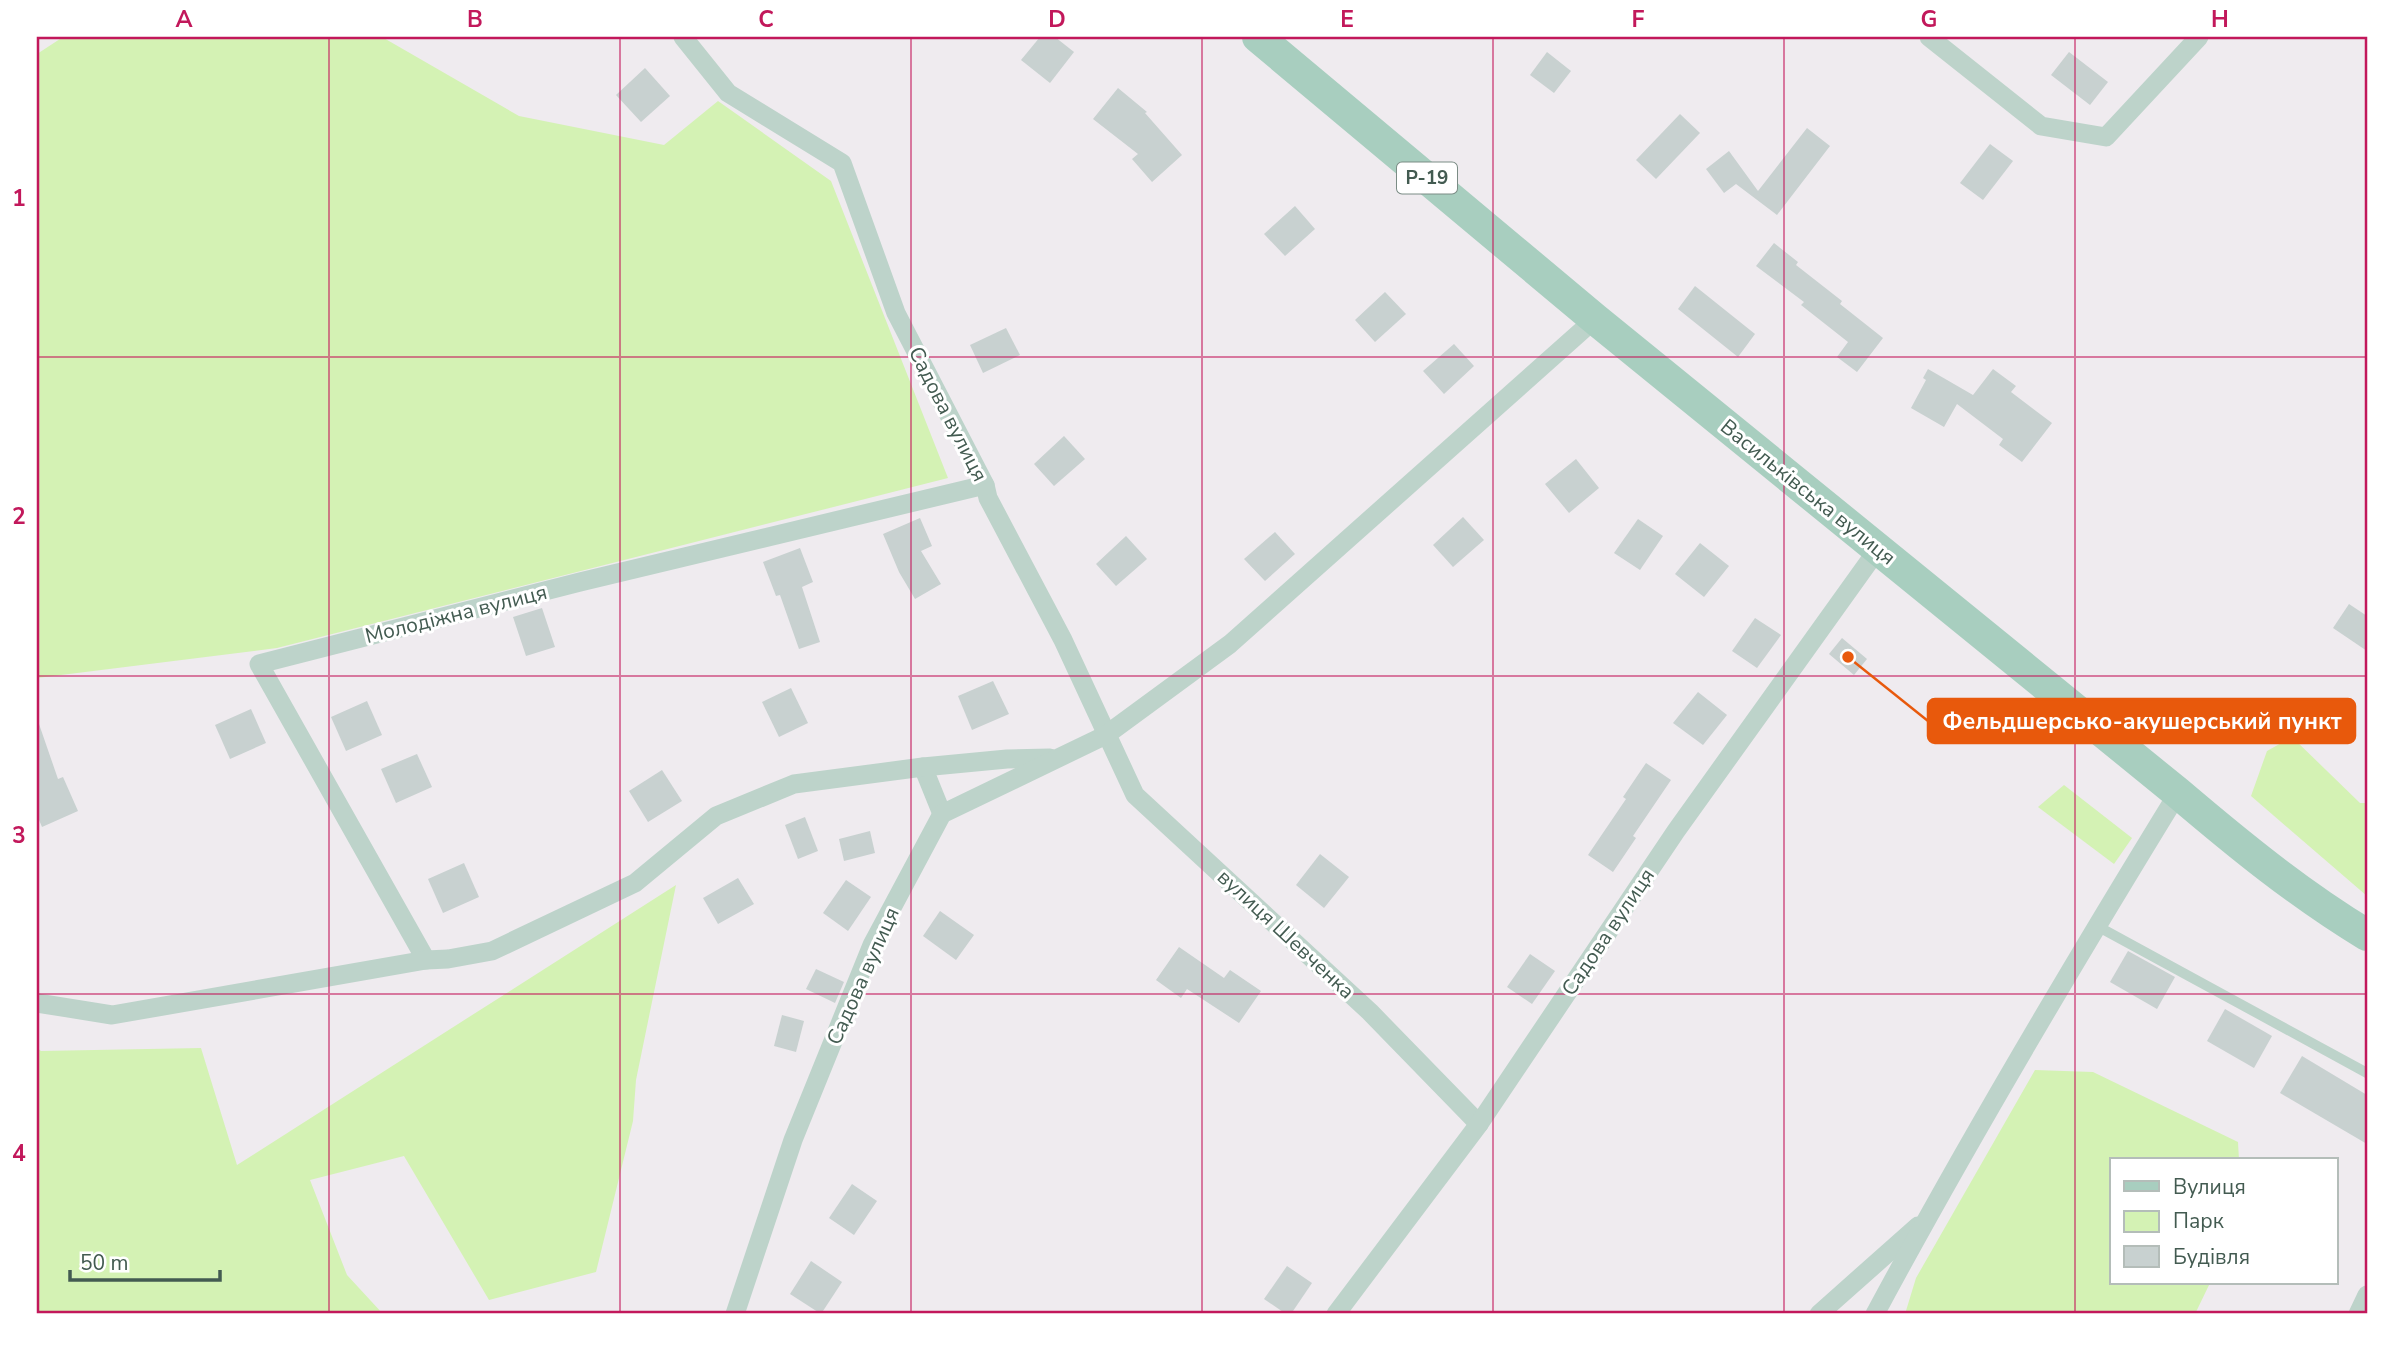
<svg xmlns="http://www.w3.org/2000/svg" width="2404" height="1351" viewBox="0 0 2404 1351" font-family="'Nunito Sans',sans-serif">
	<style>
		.green { fill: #d4f2b4 }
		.building { fill: #c8d1d0 }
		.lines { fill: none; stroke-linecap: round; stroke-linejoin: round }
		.lane { stroke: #bdd3ca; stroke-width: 10 }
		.street { stroke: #bdd3ca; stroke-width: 19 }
		.primary { stroke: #a8cebf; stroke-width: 32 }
		.grid { fill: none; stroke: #c2185b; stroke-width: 2; stroke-opacity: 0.55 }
		.labels { text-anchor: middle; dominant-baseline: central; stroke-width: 6; stroke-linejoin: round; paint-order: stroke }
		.shield { fill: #fff; stroke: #7b8c85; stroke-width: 2 }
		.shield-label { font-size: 19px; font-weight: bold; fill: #435b51 }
		.street-label { font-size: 21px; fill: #435b51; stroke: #fff }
		.leader { fill: none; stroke: #e8590c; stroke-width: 2.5 }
		.callout-dot { fill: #e8590c; stroke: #fff; stroke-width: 2.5 }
		.callout { fill: #e8590c; stroke: #e8590c; stroke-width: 2.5 }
		.callout-label { font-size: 23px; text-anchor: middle; font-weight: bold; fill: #fff }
		.neatline { fill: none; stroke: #c2185b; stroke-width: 2.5 }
		.grid-label { font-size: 23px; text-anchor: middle; font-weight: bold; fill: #c2185b }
	</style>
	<rect width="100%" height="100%" fill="#efebef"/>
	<!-- green -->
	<g class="green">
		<polygon points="63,37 382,37 519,116 664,145 718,101 831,181 948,478 277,648 37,678 37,54"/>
		<polygon points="2292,737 2360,803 2367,803 2367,896 2251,796 2267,751"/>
		<polygon points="2064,785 2132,838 2114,864 2038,807"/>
		<polygon points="676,885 636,1080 633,1121 596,1272 489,1300 404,1156 310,1180 347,1275 383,1314 37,1314 37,1048 41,1051 201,1048 237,1165"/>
		<polygon points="2035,1070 2093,1072 2238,1142 2239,1160 2112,1160 2112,1283 2210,1283 2195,1314 1905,1314 1916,1278"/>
	</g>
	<!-- building -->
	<g class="building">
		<polygon points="1040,37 1055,37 1074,52 1050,83 1021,60"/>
		<polygon points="1547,52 1571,71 1554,93 1530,75"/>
		<polygon points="2069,52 2108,82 2090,105 2051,75"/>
		<polygon points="645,68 670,96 641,122 616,95"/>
		<polygon points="1118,88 1147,112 1145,113 1182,155 1152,182 1132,159 1138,154 1093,119"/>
		<polygon points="1680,114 1700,133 1656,179 1636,160"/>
		<polygon points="1807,128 1830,146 1777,215 1736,184 1724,193 1706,169 1729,151 1758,191"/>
		<polygon points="1990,144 2013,161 1983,200 1960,183"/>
		<polygon points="1295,206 1315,229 1285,256 1264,234"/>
		<polygon points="1774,243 1798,262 1796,265 1842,301 1840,304 1883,338 1857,372 1837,357 1848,342 1801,305 1804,302 1756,266"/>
		<polygon points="1695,286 1755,334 1738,357 1678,309"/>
		<polygon points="1385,292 1406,314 1375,342 1355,320"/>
		<polygon points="1006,328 1020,355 983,373 970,345"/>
		<polygon points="1454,344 1474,366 1444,394 1423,371"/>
		<polygon points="1928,369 1973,395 1993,369 2016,386 2011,392 2052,423 2022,462 1999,445 2003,439 1957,404 1944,427 1911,408 1926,380 1923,378"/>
		<polygon points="1064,436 1085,459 1054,486 1034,464"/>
		<polygon points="1576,459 1599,488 1569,513 1545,484"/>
		<polygon points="1463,517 1484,540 1453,567 1433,545"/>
		<polygon points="920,518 932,546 921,551 941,584 915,599 899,572 883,534"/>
		<polygon points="1638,519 1663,536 1640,570 1614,553"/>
		<polygon points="1275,532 1295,554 1265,581 1244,559"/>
		<polygon points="1126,536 1147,559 1116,586 1096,564"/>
		<polygon points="1700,543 1729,566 1704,597 1675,574"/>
		<polygon points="800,548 813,582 802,587 820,642 799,649 780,595 776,596 763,562"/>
		<polygon points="2349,604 2367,616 2367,651 2333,628"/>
		<polygon points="542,608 555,647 526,656 513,617"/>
		<polygon points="1755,618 1781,635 1757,668 1732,651"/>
		<polygon points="1842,638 1867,659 1854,675 1829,654"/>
		<polygon points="993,681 1009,714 972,730 958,696"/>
		<polygon points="791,688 808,723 779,737 762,702"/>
		<polygon points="1698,692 1727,715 1703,745 1673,723"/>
		<polygon points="367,701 382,735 346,751 331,717"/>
		<polygon points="251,709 266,743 230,759 215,725"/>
		<polygon points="39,724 58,779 63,777 78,811 42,827 37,815 37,725"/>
		<polygon points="417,754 432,787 396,803 381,769"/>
		<polygon points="1646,763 1671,780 1633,836 1636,838 1613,872 1588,855 1626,799 1623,797"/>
		<polygon points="662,770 682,801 648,822 629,791"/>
		<polygon points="805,817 818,851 798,859 785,825"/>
		<polygon points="870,831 875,853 844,861 839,839"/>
		<polygon points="1320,854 1349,877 1324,908 1296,885"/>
		<polygon points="464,863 479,897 443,913 428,879"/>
		<polygon points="738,878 754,904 718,924 703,898"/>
		<polygon points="846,880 871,897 848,931 823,913"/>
		<polygon points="940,911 974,935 956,960 923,936"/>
		<polygon points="1179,947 1224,978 1230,970 1261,991 1239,1023 1187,989 1181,998 1156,980"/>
		<polygon points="2128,951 2175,977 2157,1009 2110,982"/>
		<polygon points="1530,954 1555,971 1532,1004 1507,987"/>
		<polygon points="816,969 844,982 835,1003 806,989"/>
		<polygon points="2225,1009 2272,1036 2254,1068 2207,1041"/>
		<polygon points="782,1015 804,1021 796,1052 774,1046"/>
		<polygon points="2302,1056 2367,1095 2367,1144 2280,1093"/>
		<polygon points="852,1184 877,1201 854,1235 829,1218"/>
		<polygon points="811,1261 842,1282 821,1314 790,1294"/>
		<polygon points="1287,1266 1312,1283 1291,1314 1286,1314 1264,1299"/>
	</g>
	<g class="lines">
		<!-- lane -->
		<polyline class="lane" points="2097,926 2367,1073"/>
		<!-- street -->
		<g class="street">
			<polyline points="683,37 728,93 842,163 896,313 985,485 988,498 1063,640 1135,795 1370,1012 1479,1124"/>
			<polyline points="1929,37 2041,126 2106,137 2199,37"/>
			<polyline points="923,767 942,814"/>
			<polyline points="426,960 259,664 580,582 985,485"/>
			<polyline points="37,1003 112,1015 426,960 448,959 492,951 635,883 716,816 794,784 923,767 1007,759 1050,758"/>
			<polyline points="735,1314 793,1140 872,945 942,814 1106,735 1230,644 1595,319"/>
			<polyline points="1336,1314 1479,1124 1676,831 1878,549"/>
			<polyline points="1819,1314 1918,1226"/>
			<path d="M1875,1314c95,-177 198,-350 303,-521"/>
			<polyline points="2358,1314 2367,1295"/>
		</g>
		<!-- primary -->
		<path class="primary" d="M1258,37l337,282 583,474c60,51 121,101 189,142"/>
	</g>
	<!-- grid -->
	<path class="grid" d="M329,37v1277M620,37v1277M911,37v1277M1202,37v1277M1493,37v1277M1784,37v1277M2075,37v1277M37,357h2330M37,676h2330M37,994h2330"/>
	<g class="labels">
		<!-- shield labels -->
		<rect class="shield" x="1397" y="162.5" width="60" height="31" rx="5"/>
		<g class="shield-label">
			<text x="1427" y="178">Р-19</text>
		</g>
		<!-- street labels -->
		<g class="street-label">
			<text transform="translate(948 414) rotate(63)">Садова вулиця</text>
			<text transform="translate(1808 492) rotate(39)">Васильківська вулиця</text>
			<text transform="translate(456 614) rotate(-14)">Молодіжна вулиця</text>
			<text transform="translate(1608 932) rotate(-56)">Садова вулиця</text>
			<text transform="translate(1286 934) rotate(43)">вулиця Шевченка</text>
			<text transform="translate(863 976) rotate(-66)">Садова вулиця</text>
		</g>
	</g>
	<!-- callouts -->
	<path class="leader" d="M1848 657L1928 721"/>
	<circle class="callout-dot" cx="1848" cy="657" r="7"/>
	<rect class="callout" x="1928" y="699" width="427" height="44" rx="7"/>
	<g class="callout-label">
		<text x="2142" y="729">Фельдшерсько-акушерський пункт</text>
	</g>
	<!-- border -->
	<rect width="2404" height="1351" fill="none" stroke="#ffffff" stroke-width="77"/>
	<!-- legend -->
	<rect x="2110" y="1158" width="228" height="126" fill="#ffffff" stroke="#b4bdb9" stroke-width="2"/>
	<rect x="2124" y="1181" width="35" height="10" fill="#a8cebf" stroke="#b4bdb9" stroke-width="2"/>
	<text x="2173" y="1194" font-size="21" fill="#435b51">Вулиця</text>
	<rect x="2124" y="1211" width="35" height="21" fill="#d4f2b4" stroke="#b4bdb9" stroke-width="2"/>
	<text x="2173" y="1228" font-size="21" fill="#435b51">Парк</text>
	<rect x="2124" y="1246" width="35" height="21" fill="#c8d1d0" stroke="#b4bdb9" stroke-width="2"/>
	<text x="2173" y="1264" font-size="21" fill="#435b51">Будівля</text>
	<!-- scale -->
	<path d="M70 1270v10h150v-10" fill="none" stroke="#435b51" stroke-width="3.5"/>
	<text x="80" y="1270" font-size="21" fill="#435b51" stroke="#ffffff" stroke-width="5" paint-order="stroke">50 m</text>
	<rect x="38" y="38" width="2328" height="1274" class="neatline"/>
	<g class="grid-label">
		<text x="184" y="27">A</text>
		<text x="475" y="27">B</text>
		<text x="766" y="27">C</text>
		<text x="1057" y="27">D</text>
		<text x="1347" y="27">E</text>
		<text x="1638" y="27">F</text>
		<text x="1929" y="27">G</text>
		<text x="2220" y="27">H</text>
		<text x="19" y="206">1</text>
		<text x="19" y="524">2</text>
		<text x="19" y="843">3</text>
		<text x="19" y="1161">4</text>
	</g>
</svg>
